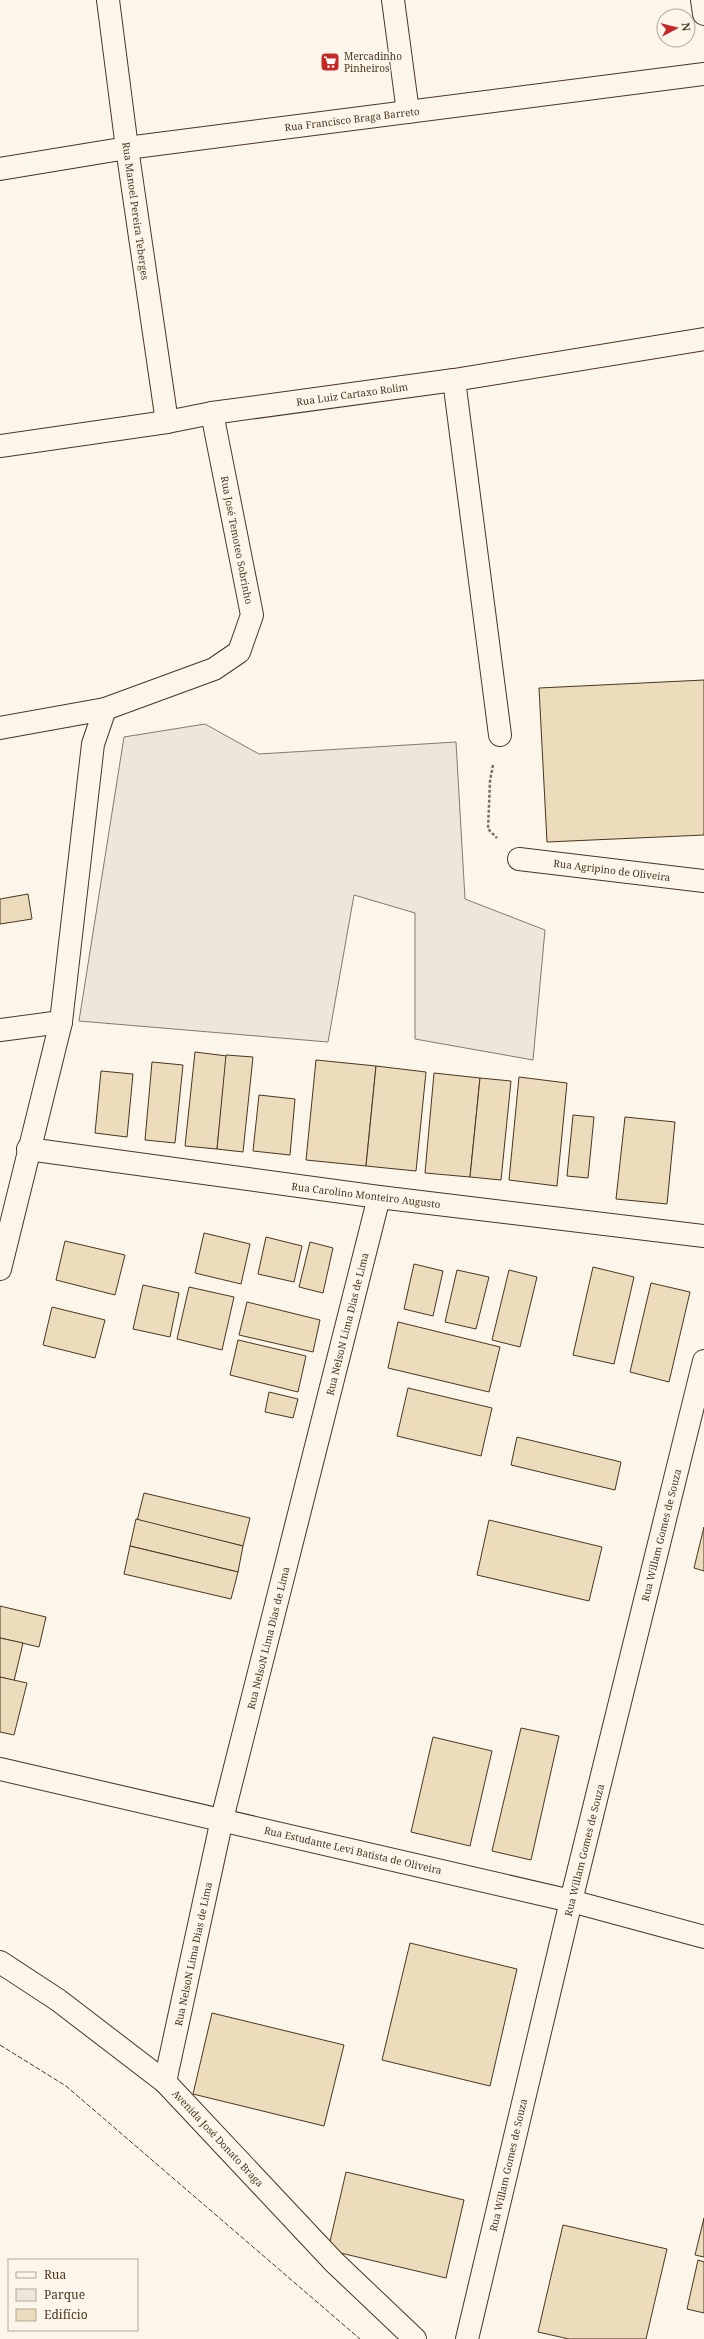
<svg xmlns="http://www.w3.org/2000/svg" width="704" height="2339" viewBox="0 0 704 2339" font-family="'Noto Serif',serif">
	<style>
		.green { fill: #ede6d9; stroke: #887966 }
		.building { fill: #ecdcbc; stroke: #4a3520 }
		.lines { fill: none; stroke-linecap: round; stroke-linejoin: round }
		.minor-casing { stroke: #4a3520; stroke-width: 24 }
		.tertiary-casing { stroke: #4a3520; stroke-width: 24 }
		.path { stroke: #7f6f5c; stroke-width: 2.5; stroke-dasharray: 3 2; stroke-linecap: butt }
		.minor { stroke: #fbf6e9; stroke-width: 22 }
		.tertiary { stroke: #fbf6e9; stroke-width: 22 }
		.fence { stroke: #4a3520; stroke-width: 1; stroke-dasharray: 5 2; stroke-linecap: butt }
		.labels { text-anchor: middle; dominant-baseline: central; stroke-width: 3; stroke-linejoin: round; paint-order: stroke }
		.poi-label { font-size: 10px; fill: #4a3520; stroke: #fbf6e9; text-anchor: start }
		.street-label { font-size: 10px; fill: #4a3520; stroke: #fbf6e9 }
	</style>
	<rect width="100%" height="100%" fill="#fbf6e9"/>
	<!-- green -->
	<polygon class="green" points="205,724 259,754 456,742 465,899 545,930 533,1060 415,1039 415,913 354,895 328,1042 79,1021 124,737"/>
	<!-- building -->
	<g class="building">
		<polygon points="704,680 704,835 547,842 539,688"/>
		<polygon points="28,894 32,919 0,924 0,899"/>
		<polygon points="195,1052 227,1056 217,1149 185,1146"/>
		<polygon points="226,1055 253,1057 243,1152 217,1149"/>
		<polygon points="316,1060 376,1066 366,1166 306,1160"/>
		<polygon points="152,1062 183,1065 175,1143 145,1140"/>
		<polygon points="376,1066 426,1072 416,1171 366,1166"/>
		<polygon points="101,1071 133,1074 127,1137 95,1133"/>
		<polygon points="434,1073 480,1078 470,1177 425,1173"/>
		<polygon points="519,1077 567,1083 557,1186 509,1180"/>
		<polygon points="480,1078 511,1081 501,1180 470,1177"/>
		<polygon points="259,1095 295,1099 290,1155 253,1151"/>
		<polygon points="573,1115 594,1117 588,1178 567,1176"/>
		<polygon points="625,1117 675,1122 667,1204 616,1199"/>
		<polygon points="204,1233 250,1244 241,1284 195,1273"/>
		<polygon points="266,1237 302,1246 294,1282 258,1274"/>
		<polygon points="65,1241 125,1255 115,1295 56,1280"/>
		<polygon points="310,1242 333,1248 323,1293 299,1287"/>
		<polygon points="414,1264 443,1271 433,1316 404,1309"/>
		<polygon points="593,1267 634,1277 614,1364 573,1355"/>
		<polygon points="457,1270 489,1277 476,1329 445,1322"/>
		<polygon points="509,1270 537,1277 520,1347 492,1340"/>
		<polygon points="651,1283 690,1292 669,1382 630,1372"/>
		<polygon points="143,1285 179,1293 170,1337 133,1329"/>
		<polygon points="189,1287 234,1297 222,1350 177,1339"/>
		<polygon points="247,1302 320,1320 313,1352 239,1335"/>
		<polygon points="52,1307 105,1320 95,1358 43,1345"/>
		<polygon points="398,1322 500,1347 489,1392 388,1368"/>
		<polygon points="238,1340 306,1356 298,1392 230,1375"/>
		<polygon points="408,1388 492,1408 481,1456 397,1436"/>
		<polygon points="269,1392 298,1399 293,1418 265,1412"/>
		<polygon points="517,1437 621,1462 615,1490 511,1465"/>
		<polygon points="144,1493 250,1518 243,1546 137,1521"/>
		<polygon points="136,1519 243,1546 238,1572 130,1546"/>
		<polygon points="489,1520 602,1547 589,1601 477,1575"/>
		<polygon points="704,1527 704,1571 694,1568"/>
		<polygon points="130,1546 238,1572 231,1599 124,1574"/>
		<polygon points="0,1606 46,1617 39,1647 0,1638"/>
		<polygon points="0,1638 23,1643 14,1681 0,1677"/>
		<polygon points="0,1677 27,1683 14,1735 0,1732"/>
		<polygon points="521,1728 559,1736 531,1860 492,1851"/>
		<polygon points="433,1737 492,1751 470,1846 411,1832"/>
		<polygon points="410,1943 517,1969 490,2086 382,2060"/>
		<polygon points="212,2013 344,2045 324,2126 193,2094"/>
		<polygon points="346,2172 464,2200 446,2278 328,2250"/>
		<polygon points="704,2218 704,2257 695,2255"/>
		<polygon points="563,2225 667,2249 646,2339 569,2339 538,2332"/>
		<polygon points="698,2260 704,2262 704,2313 687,2309"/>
	</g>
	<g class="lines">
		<defs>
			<g id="minor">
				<polyline points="108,0 127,148 167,422"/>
				<polyline points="393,0 408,112"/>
				<polyline points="702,0 704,14"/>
				<polyline points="454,380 500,735"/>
				<polyline points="0,446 167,422 212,413 454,380 704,339"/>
				<polyline points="0,728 105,709 214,669 239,652 252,615 212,413"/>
				<polyline points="519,859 704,881"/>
				<polyline points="0,1030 61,1022"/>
				<polyline points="28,1149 379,1197 704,1236"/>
				<polyline points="0,1269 61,1022 93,744 105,709"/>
				<polyline points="0,1769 571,1901 704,1937"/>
				<polyline points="0,1962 58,2000 165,2082 334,2262 415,2339"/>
				<polyline points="165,2082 222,1819 379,1197"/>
				<polyline points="467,2339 571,1901 704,1361"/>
			</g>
			<polyline id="tertiary" points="0,169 127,148 704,74"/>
		</defs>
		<!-- minor casing -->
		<use href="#minor" class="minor-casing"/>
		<!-- tertiary casing -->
		<use href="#tertiary" class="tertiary-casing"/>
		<!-- path -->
		<polyline class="path" points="493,765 490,781 488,829 497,838"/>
		<!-- minor -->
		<use href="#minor" class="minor"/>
		<!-- tertiary -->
		<use href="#tertiary" class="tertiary"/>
		<!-- fence -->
		<polyline class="fence" points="0,2045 66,2086 360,2339"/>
	</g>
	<!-- icons -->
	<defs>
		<symbol id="supermarket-square" viewBox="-11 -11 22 22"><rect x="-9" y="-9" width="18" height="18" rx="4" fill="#c62828" stroke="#fbf6e9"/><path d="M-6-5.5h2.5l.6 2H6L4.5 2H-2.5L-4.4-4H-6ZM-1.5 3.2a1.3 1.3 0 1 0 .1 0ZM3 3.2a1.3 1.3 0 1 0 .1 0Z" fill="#fff"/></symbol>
	</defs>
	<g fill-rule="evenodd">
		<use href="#supermarket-square" x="319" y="51" width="22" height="22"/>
	</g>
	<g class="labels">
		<!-- poi labels -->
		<g class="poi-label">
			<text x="344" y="56">Mercadinho<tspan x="344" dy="12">Pinheiros</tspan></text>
		</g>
		<!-- street labels -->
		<g class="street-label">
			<text transform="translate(352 119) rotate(-7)">Rua Francisco Braga Barreto</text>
			<text transform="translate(136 211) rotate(82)">Rua Manoel Pereira Teberges</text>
			<text transform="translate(352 394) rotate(-8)">Rua Luiz Cartaxo Rolim</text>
			<text transform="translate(237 540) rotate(79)">Rua José Temoteo Sobrinho</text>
			<text transform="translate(612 870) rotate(7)">Rua Agripino de Oliveira</text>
			<text transform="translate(366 1195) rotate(7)">Rua Carolino Monteiro Augusto</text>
			<text transform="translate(347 1324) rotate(-76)">Rua NelsoN Lima Dias de Lima</text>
			<text transform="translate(661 1535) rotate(-76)">Rua Willam Gomes de Souza</text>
			<text transform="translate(268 1638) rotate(-76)">Rua NelsoN Lima Dias de Lima</text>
			<text transform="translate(353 1850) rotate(13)">Rua Estudante Levi Batista de Oliveira</text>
			<text transform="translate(584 1850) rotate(-76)">Rua Willam Gomes de Souza</text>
			<text transform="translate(193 1954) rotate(-78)">Rua NelsoN Lima Dias de Lima</text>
			<text transform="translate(218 2138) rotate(47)">Avenida José Donato Braga</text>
			<text transform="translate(508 2165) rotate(-77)">Rua Willam Gomes de Souza</text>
		</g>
	</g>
	<!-- legend -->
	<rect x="8" y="2259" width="130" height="72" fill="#fbf6e9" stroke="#b4a999"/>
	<rect x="16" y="2272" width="20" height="6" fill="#fbf6e9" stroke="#b4a999"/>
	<text x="44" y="2279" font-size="12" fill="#4a3520">Rua</text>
	<rect x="16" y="2289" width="20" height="12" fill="#ede6d9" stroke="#b4a999"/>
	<text x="44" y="2299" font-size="12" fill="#4a3520">Parque</text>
	<rect x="16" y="2309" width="20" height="12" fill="#ecdcbc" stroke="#b4a999"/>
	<text x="44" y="2319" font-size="12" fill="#4a3520">Edifício</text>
	<!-- north arrow -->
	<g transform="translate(676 28) rotate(83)"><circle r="19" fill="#fbf6e9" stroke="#b4a999"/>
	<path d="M0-3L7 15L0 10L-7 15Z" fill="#c62828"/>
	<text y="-6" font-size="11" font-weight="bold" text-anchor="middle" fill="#4a3520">N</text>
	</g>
</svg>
